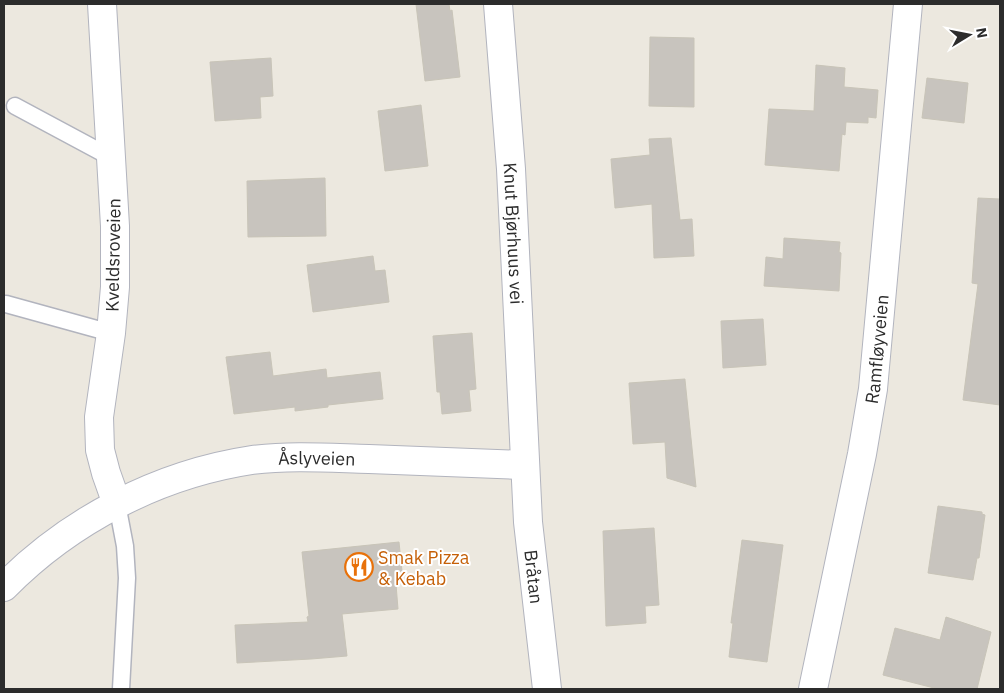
<svg xmlns="http://www.w3.org/2000/svg" width="1004" height="693" viewBox="0 0 1004 693" font-family="'IBM Plex Sans',sans-serif">
	<style>
		.building { fill: #c8c4be; stroke: #c8c4b8 }
		.lines { fill: none; stroke-linecap: round; stroke-linejoin: round }
		.service-casing { stroke: #b2b4be; stroke-width: 19 }
		.minor-casing { stroke: #b2b4be; stroke-width: 30 }
		.secondary-casing { stroke: #b2b4be; stroke-width: 30 }
		.service { stroke: #fff; stroke-width: 16 }
		.minor { stroke: #fff; stroke-width: 28 }
		.secondary { stroke: #fff; stroke-width: 28 }
		.labels { text-anchor: middle; dominant-baseline: central; stroke-width: 4; stroke-linejoin: round; paint-order: stroke }
		.street-label { font-size: 18px; fill: #2c2c2c; stroke: #fff }
		.food-label { font-size: 18px; fill: #c56008; stroke: #fff; text-anchor: start }
	</style>
	<rect width="100%" height="100%" fill="#ece8df"/>
	<!-- building -->
	<g class="building">
		<polygon points="416,4 449,4 450,11 452,10 460,77 425,81"/>
		<polygon points="650,37 694,38 694,107 649,106"/>
		<polygon points="271,58 273,96 260,97 261,118 215,121 210,62"/>
		<polygon points="816,65 845,68 844,87 878,90 876,118 868,117 868,123 846,122 845,135 842,134 839,171 765,165 769,109 814,111"/>
		<polygon points="927,78 968,83 964,123 922,118"/>
		<polygon points="421,105 428,166 385,171 378,111"/>
		<polygon points="671,138 680,220 692,219 694,256 654,258 652,204 615,208 611,159 650,155 649,139"/>
		<polygon points="325,178 326,236 248,237 247,181"/>
		<polygon points="978,198 1000,199 1000,405 963,400 978,284 972,283"/>
		<polygon points="784,238 840,242 839,252 841,253 839,291 764,286 766,257 783,259"/>
		<polygon points="373,256 375,271 385,270 389,302 313,312 307,265"/>
		<polygon points="763,319 766,365 723,368 721,321"/>
		<polygon points="472,333 476,389 469,390 471,411 442,414 440,392 437,392 433,336"/>
		<polygon points="270,352 273,376 326,369 327,378 380,372 383,399 328,405 328,407 295,411 295,407 234,414 226,357"/>
		<polygon points="685,379 685,380 696,487 667,478 665,442 633,444 629,383"/>
		<polygon points="938,506 982,512 982,514 985,515 979,558 977,558 973,580 928,573"/>
		<polygon points="654,528 659,605 645,606 646,623 606,626 603,531"/>
		<polygon points="742,540 783,545 767,662 729,657 733,623 731,623"/>
		<polygon points="399,542 402,571 395,572 398,609 342,614 347,656 311,659 237,663 235,625 308,622 307,617 309,616 302,552"/>
		<polygon points="946,617 991,632 977,689 938,689 883,675 895,628 940,640"/>
	</g>
	<g class="lines">
		<defs>
			<g id="service">
				<polyline points="15,106 112,158"/>
				<polyline points="6,304 111,333"/>
				<polyline points="117,504 125,546 127,578 121,689"/>
			</g>
			<g id="minor">
				<polyline points="102,4 115,226 115,287 111,333 99,417 100,450 106,473 117,504"/>
				<path id="s1" d="M4,587c66,-67 155,-113 248,-127 39,-5 79,-2 117,-1 52,2 104,4 155,6"/>
				<path id="s2" d="M813,689l49,-235 11,-65 35,-385"/>
			</g>
			<g id="secondary">
				<path id="s3" d="M498,4l13,165 17,353 19,167"/>
			</g>
		</defs>
		<!-- service casing -->
		<use href="#service" class="service-casing"/>
		<!-- minor casing -->
		<use href="#minor" class="minor-casing"/>
		<!-- secondary casing -->
		<use href="#secondary" class="secondary-casing"/>
		<!-- service -->
		<use href="#service" class="service"/>
		<!-- minor -->
		<use href="#minor" class="minor"/>
		<!-- secondary -->
		<use href="#secondary" class="secondary"/>
	</g>
	<!-- icons -->
	<defs>
		<symbol id="restaurant-ring" viewBox="-11 -11 22 22"><circle r="9.5" fill="#fff" stroke="#e8710a" stroke-width="1.5"/><path d="M-5-6h1v4h1v-4h1v4h1v-4h1v5L-1.5 .5V6h-2V.5L-5-1ZM5-6V6H3V1.5H1.5Q1.5-4 5-6Z" fill="#e8710a"/></symbol>
	</defs>
	<g fill-rule="evenodd">
		<use href="#restaurant-ring" x="343" y="551" width="32" height="32"/>
	</g>
	<g class="labels">
		<!-- street labels -->
		<g class="street-label">
			<text stroke="none"><textPath href="#s3" startOffset="230">Knut Bjørhuus vei</textPath></text>
			<text transform="translate(113 255) rotate(-89)">Kveldsroveien</text>
			<text stroke="none"><textPath href="#s2" startOffset="346">Ramfløyveien</textPath></text>
			<text stroke="none"><textPath href="#s1" startOffset="348">Åslyveien</textPath></text>
			<text stroke="none"><textPath href="#s3" startOffset="574">Bråtan</textPath></text>
		</g>
		<!-- food labels -->
		<g class="food-label">
			<text x="378" y="557">Smak Pizza<tspan x="378" dy="21">&amp; Kebab</tspan></text>
		</g>
	</g>
	<!-- border -->
	<rect width="1004" height="693" fill="none" stroke="#2c2c2c" stroke-width="10"/>
	<!-- north arrow -->
	<g transform="translate(969 35) rotate(80)" stroke="#ffffff" stroke-width="4" paint-order="stroke">
	<path d="M0-4L9 19L0 12L-9 19Z" fill="#2c2c2c"/>
	<text y="-8" font-size="14" font-weight="bold" text-anchor="middle" fill="#2c2c2c">N</text>
	</g>
</svg>
